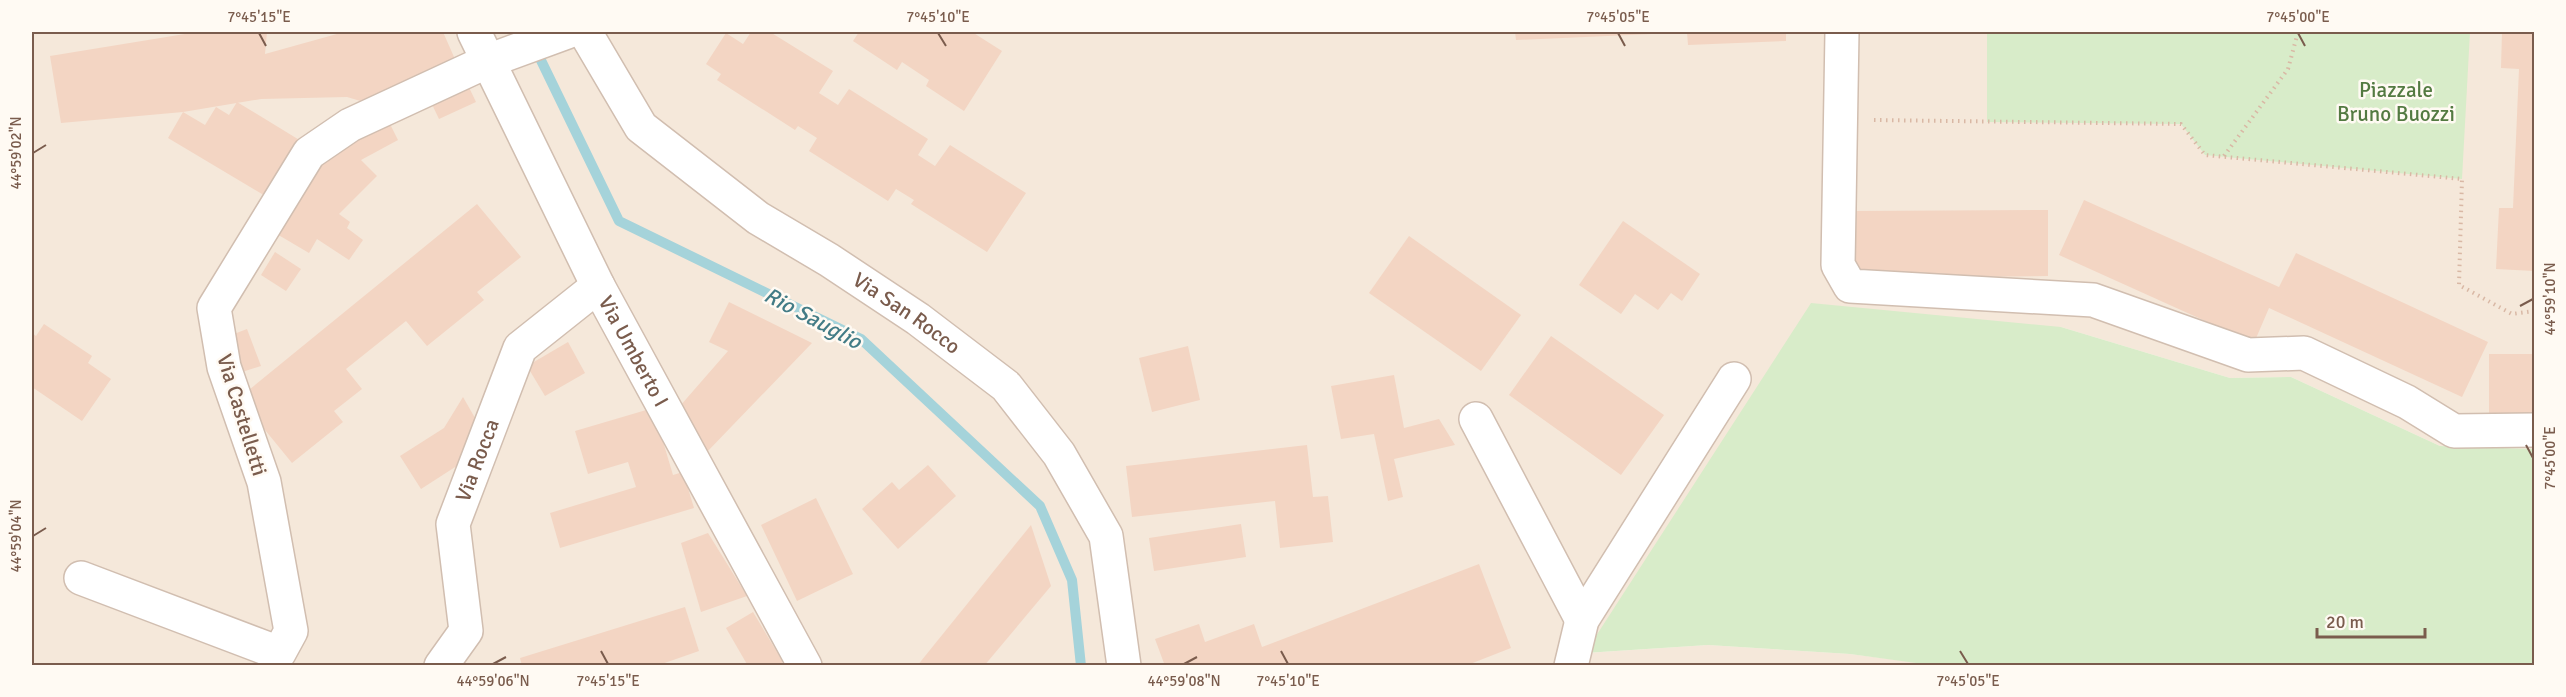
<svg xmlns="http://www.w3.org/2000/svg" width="2566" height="697" viewBox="0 0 2566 697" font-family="Signika,sans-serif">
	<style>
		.residential { fill: #f5e8da }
		.green { fill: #d8ecc9 }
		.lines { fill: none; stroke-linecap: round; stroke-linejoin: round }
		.stream { stroke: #a5d3da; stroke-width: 10 }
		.building { fill: #f3d5c3 }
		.minor-casing { stroke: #d1beb0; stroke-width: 36 }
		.path { stroke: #d9b8a5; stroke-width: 4; stroke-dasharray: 1.5 4.5; stroke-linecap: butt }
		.minor { stroke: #fff; stroke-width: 33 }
		.ticks { fill: none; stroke: #7a5c4d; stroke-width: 2 }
		.labels { text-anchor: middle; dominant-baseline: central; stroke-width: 5; stroke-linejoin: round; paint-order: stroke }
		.park-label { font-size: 21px; fill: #537a41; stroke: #fffaf3 }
		.street-label { font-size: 21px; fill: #7a5c4d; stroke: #fffaf3 }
		.water-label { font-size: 22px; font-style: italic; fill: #437c86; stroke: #fffaf3 }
		.neatline { fill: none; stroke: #7a5c4d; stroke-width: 2 }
		.ticks-label { font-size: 15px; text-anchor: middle; fill: #7a5c4d }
	</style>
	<rect width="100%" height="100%" fill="#fdf6ec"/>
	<!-- residential -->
	<polygon class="residential" points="32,32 2534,32 2534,449 2440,446 2291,377 2230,378 2061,327 1586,653 1708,645 1850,654 1938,665 32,665"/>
	<!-- green -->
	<g class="green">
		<polygon points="1987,32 2470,32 2462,179 2205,155 2181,124 1987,122"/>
		<polygon points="1811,303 2061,327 2230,378 2291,377 2440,446 2534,449 2534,665 1938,666 1850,654 1708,645 1585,653"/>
	</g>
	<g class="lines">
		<!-- stream -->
		<polyline class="stream" points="535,48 619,221 861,339 1040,506 1072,580 1081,666"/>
	</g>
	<!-- building -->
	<g class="building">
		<polygon points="197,32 267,32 265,54 344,32 443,32 458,66 374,105 347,97 261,99 183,112 61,123 50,56"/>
		<polygon points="751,32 770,32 833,71 819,93 838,105 849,89 928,139 918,155 935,166 950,145 1026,193 987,252 911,204 914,200 896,189 888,201 809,151 817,138 798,126 795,130 717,80 721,74 706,64 726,33 743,44"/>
		<polygon points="859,32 972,32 1002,51 964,111 926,86 929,80 902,62 897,70 853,41"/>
		<polygon points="1515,32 1674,32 1674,33 1516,40"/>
		<polygon points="1687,32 1786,32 1786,41 1688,45"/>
		<polygon points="2502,32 2534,32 2534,271 2496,269 2499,208 2513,208 2519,69 2501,68"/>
		<polygon points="465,79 476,102 439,119 428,96"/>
		<polygon points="237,102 301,141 267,197 168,138 183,112 205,125 216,107 229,115"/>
		<polygon points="387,118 398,140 361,160 377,176 339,214 350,222 347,228 363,240 349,260 317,239 309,253 270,230 319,160"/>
		<polygon points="2084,200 2279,287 2296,253 2488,342 2462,397 2269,308 2254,343 2059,255"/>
		<polygon points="477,204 521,257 477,292 484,300 427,346 406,321 346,369 362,389 334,411 343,422 292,463 239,398"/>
		<polygon points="2048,210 2048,276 1856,278 1856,211"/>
		<polygon points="1623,221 1700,274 1682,301 1671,293 1658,310 1635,294 1621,314 1579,285"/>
		<polygon points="1409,236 1521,315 1481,371 1369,293"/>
		<polygon points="275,252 301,269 286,291 261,275"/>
		<polygon points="729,302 812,343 706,453 680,406 728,351 709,342"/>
		<polygon points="44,324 92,356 88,363 111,379 82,421 32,387 32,333 36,336"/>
		<polygon points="247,329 261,366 239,373 226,337"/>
		<polygon points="1551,336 1664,415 1621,475 1509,395"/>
		<polygon points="568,342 585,373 545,396 527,366"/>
		<polygon points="1188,346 1200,400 1152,412 1139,358"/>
		<rect x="2489" y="354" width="45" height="61"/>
		<polygon points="1394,375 1404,428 1439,419 1455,445 1394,459 1403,497 1388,501 1374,434 1341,439 1331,386"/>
		<polygon points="463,397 479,425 461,453 466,460 421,489 400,456 444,428"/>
		<polygon points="653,408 673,475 683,472 694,508 560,548 550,513 636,487 628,462 588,474 575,431"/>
		<polygon points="1307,445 1313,497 1328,496 1333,542 1280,548 1275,501 1132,517 1126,466"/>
		<polygon points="928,465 956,496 898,549 862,509 892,482 899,490"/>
		<polygon points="816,498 853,574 797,601 761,525"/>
		<polygon points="1241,524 1246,557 1154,571 1149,538"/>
		<polygon points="1031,525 1051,586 984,666 917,666"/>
		<polygon points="708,533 747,596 701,612 681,543"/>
		<polygon points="1479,564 1511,648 1465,666 1165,666 1155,639 1199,624 1205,642 1254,624 1262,647"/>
		<polygon points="685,607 699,651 656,666 522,666 520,658"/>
		<polygon points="753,612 783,662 777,666 748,666 726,628"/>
	</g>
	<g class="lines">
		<defs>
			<g id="minor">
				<path id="s1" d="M474,32l124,254 207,380"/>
				<path id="s2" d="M585,32l56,95 117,91 71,42 89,59 88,67 53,68 47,82 18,130"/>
				<polyline points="1842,32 1838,265 1850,286 2093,300 2248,355 2304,353 2407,402 2454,431 2534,430"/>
				<polyline points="1476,419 1582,620"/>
				<polyline points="81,578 279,653 291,631 264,482 224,367 214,308 309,153 350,125 488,61 567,32"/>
				<path id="s3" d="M441,666l25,-35 -13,-107 67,-176 78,-62"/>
				<polyline points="1571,666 1582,620 1734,379"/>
			</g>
		</defs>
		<!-- minor casing -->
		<use href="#minor" class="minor-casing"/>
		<!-- path -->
		<g class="path">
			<polyline points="1874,120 2181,124 2205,155 2462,179 2459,285 2512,314 2534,311"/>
			<polyline points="2224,156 2288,69 2298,32"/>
		</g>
		<!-- minor -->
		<use href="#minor" class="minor"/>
	</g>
	<!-- ticks -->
	<path class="ticks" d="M259,33l7,13M938,33l8,13M1618,33l7,13M2298,33l7,13M33,153l13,-8M2520,306l13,-7M2526,445l7,13M33,536l13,-8M601,651l7,13M1281,651l7,13M1960,651l8,13M493,664l13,-7M1184,664l13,-7"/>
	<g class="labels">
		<!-- park labels -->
		<g class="park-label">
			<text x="2396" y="90">Piazzale<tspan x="2396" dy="24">Bruno Buozzi</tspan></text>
		</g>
		<!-- street labels -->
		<g class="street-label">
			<text stroke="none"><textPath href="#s2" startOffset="435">Via San Rocco</textPath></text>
			<text stroke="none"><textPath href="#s1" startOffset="357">Via Umberto I</textPath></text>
			<text transform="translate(242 415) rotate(73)">Via Castelletti</text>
			<text stroke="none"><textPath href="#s3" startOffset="219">Via Rocca</textPath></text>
		</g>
		<!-- water labels -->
		<g class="water-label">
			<text transform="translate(813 318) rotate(28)">Rio Sauglio</text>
		</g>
	</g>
	<!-- border -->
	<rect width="2566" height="697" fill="none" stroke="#fffaf3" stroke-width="66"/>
	<!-- scale -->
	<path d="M2317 628v9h108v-9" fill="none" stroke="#7a5c4d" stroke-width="3"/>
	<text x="2326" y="628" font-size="18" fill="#7a5c4d" stroke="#fffaf3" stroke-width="4.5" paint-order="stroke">20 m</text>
	<rect x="33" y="33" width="2500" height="631" class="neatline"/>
	<g class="ticks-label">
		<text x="259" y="22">7°45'15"E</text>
		<text x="938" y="22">7°45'10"E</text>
		<text x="1618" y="22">7°45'05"E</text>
		<text x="2298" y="22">7°45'00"E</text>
		<text transform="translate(16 153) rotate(-90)" y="5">44°59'02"N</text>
		<text transform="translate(2550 299) rotate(-90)" y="5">44°59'10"N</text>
		<text transform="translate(2550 458) rotate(-90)" y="5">7°45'00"E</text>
		<text transform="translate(16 536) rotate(-90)" y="5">44°59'04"N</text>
		<text x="493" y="686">44°59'06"N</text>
		<text x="608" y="686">7°45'15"E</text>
		<text x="1184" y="686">44°59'08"N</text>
		<text x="1288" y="686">7°45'10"E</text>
		<text x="1968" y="686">7°45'05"E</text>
	</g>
</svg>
